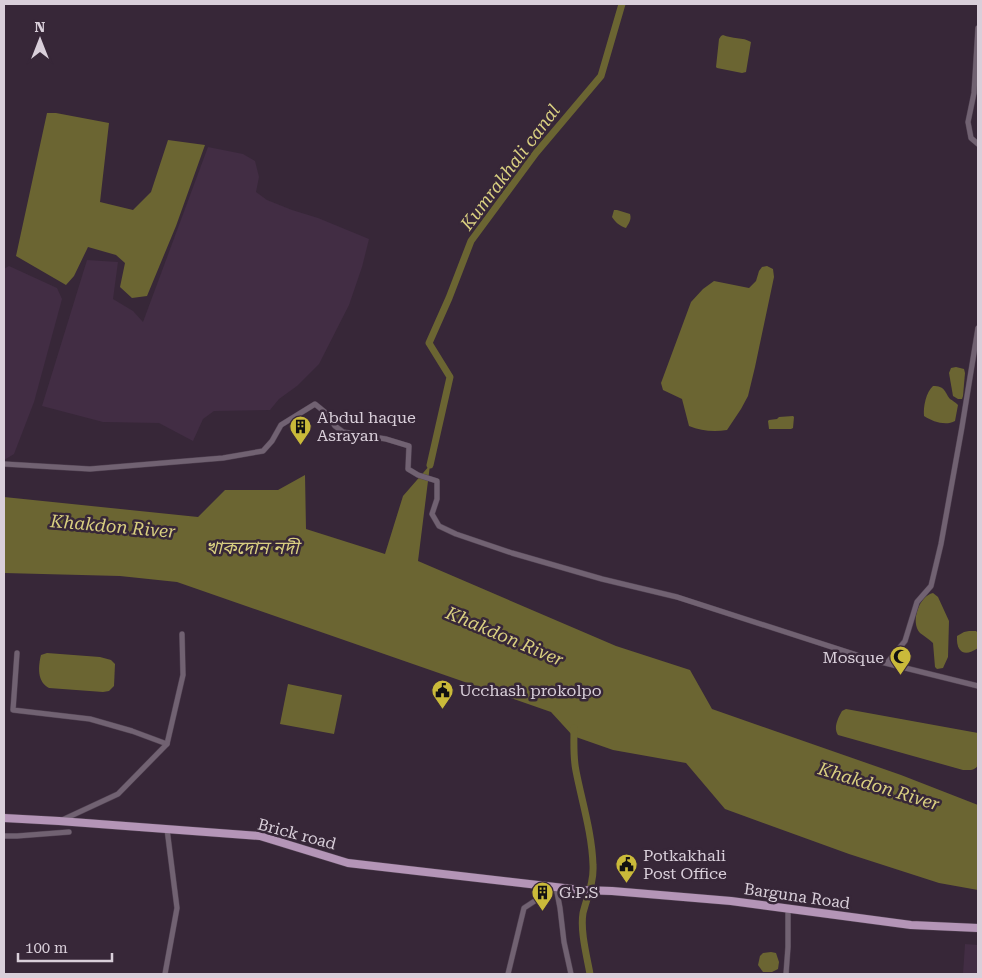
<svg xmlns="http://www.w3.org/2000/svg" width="982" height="978" viewBox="0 0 982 978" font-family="'Roboto Serif','Noto Sans Bengali',serif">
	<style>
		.built { fill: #422d44 }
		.water { fill: #6b6532 }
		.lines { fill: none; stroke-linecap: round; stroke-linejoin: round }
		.canal { stroke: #6b6532; stroke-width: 7 }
		.minor-casing { stroke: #514252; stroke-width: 6 }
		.primary-casing { stroke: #514252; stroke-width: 9 }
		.minor { stroke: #716272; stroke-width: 5 }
		.primary { stroke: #b495b7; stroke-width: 8 }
		.labels { text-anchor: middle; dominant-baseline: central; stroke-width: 5; stroke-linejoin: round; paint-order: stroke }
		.poi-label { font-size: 16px; fill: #d9cfda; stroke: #372738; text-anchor: start }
		.street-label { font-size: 16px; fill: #d9cfda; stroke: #372738 }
		.water-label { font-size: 18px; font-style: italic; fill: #d9cf80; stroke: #372738 }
	</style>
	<rect width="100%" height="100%" fill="#372738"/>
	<!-- built -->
	<g class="built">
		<polygon points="208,147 243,154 255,161 259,177 256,192 267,200 292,210 318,218 369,239 362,267 349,305 319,364 297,386 279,399 270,410 214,411 203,419 193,441 159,423 103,422 42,406 87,260 118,262 113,299 133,311 143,322"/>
		<polygon points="9,266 57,288 62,299 34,402 14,454 4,460 4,269"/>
		<polygon points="965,944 978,945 978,974 963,974"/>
	</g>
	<!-- water -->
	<g class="water">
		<path d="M723,35c9,4 20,2 28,7l-5,30 -4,1 -25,-5 -1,-1 3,-28 2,-3z"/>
		<polygon points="47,113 56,113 109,123 100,202 133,210 151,192 168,140 205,145 176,226 147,296 132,298 120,287 125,263 116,255 88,247 74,276 66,285 16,256"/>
		<path d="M614,210h3l13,4c2,6 -2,10 -4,14 -6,-2 -11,-6 -14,-11z"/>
		<path d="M767,266l6,3 1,8 -19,90 -7,29 -7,13 -14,21c-13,2 -26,1 -38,-4l-7,-27 -19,-9 -2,-7 30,-81 12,-13 11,-8 35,7 7,-7 3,-10 3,-4z"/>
		<polygon points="956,367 964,369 965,373 963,396 962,399 958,399 953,396 949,373 951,368"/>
		<path d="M933,386c12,0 11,5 17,13 3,2 5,3 8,6l-3,16c-9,5 -22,1 -31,-5 -1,-9 2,-24 9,-30z"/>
		<polygon points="793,416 794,417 793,428 791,429 769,429 768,421 769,420 777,419 779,417"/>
		<polygon points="430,465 418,561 616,646 690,670 712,709 901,775 978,805 978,890 939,883 849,854 725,809 686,763 613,750 573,736 551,712 177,582 120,576 4,573 4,497 198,517 225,490 278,490 305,475 306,529 385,554 403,496"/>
		<path d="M933,593l5,4 11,24 -1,36 -5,11 -6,1 -2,-2 -2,-24c-4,-4 -9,-7 -13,-10 -10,-11 -1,-37 13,-40z"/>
		<path d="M969,631h7l2,2v15c-13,9 -22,5 -21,-12l7,-4z"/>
		<path d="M47,653l53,4 11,3 4,4 -1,22 -5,5 -6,1 -54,-4c-12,-6 -11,-21 -8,-33z"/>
		<polygon points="288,684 342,695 334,734 280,724"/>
		<path d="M846,709l132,24v32c-3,6 -9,5 -15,5l-125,-35c-5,-7 0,-17 4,-24z"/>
		<polygon points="771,952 776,953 779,962 778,969 772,972 763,972 758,965 760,956 763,953"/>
	</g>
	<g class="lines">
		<!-- canal -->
		<g class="canal">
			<polyline points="430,465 450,377 429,343 449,298 471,241 536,153 601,76 622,4"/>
			<path d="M574,728c0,14 -1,29 2,43 6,31 16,62 17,94 1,17 -6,32 -10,48 -3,18 4,44 7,61"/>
		</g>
		<defs>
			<g id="minor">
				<polyline points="978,28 974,93 968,122 971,138 978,144"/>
				<polyline points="4,464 90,469 223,458 263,451 272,441 281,425 315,404 326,413 335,426 343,432 386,439 409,446 408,469 418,475 437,481 437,499 432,514 439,526 456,534 512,553 602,579 677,597 869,659 978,686"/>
				<polyline points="17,653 13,710 90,719 132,731 167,744"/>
				<polyline points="887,663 905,641 917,602 931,586 941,544 962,427 978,328"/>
				<polyline points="60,821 118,794 167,744 183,675 182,634"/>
				<polyline points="4,836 17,836 69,832"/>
				<polyline points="165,974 177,908 167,829"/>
				<polyline points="508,974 524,908 556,887 560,908 564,942 571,974"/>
				<polyline points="786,974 788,947 788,908"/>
			</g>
			<polyline id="primary" points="4,818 59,821 260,836 348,863 581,890 612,891 731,901 911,925 978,928"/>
		</defs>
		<!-- minor casing -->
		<use href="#minor" class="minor-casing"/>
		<!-- primary casing -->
		<use href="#primary" class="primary-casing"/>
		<!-- minor -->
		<use href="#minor" class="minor"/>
		<!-- primary -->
		<use href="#primary" class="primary"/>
	</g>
	<!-- icons -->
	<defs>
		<symbol id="building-pin" viewBox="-11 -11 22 30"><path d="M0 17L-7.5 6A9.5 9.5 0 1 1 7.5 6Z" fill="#caba3a" stroke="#372738"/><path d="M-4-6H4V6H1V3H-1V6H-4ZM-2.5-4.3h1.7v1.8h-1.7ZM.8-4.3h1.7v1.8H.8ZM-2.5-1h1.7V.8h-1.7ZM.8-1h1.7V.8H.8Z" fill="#111"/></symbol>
		<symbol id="mosque-pin" viewBox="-11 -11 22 30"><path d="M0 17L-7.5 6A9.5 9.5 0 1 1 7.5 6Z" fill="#caba3a" stroke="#372738"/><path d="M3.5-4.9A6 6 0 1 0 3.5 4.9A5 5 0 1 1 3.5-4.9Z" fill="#111"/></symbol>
		<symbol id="civic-pin" viewBox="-11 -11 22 30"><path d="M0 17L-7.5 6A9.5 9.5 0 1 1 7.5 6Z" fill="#caba3a" stroke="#372738"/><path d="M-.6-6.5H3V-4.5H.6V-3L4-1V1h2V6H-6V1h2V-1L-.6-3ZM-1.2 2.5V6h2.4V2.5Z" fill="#111"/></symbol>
	</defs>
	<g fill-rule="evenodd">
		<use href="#building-pin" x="288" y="414" width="25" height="34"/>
		<use href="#mosque-pin" x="888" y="644" width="25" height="34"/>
		<use href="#civic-pin" x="430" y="678" width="25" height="34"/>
		<use href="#civic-pin" x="614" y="852" width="25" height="34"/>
		<use href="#building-pin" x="530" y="880" width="25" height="34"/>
	</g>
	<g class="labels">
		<!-- poi labels -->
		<g class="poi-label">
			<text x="317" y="417">Abdul haque<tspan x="317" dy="18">Asrayan</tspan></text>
			<text x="884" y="657" text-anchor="end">Mosque</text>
			<text x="459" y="690">Ucchash prokolpo</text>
			<text x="643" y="855">Potkakhali<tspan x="643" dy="18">Post Office</tspan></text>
			<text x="559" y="892">G.P.S</text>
		</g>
		<!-- street labels -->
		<g class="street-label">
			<text transform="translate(297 834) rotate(15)">Brick road</text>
			<text transform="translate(797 896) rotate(8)">Barguna Road</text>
		</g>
		<!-- water labels -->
		<g class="water-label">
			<text transform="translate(510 167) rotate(-53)">Kumrakhali canal</text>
			<text transform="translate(113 526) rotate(5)">Khakdon River</text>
			<text x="252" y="547">খাকদোন নদী</text>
			<text transform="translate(505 636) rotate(23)">Khakdon River</text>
			<text transform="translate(879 786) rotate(17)">Khakdon River</text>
		</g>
	</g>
	<!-- border -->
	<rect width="982" height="978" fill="none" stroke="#d9cfda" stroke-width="10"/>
	<!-- north arrow -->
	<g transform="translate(40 40)" stroke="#372738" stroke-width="4" paint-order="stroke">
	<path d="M0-4L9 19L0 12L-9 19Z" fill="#d9cfda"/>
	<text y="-8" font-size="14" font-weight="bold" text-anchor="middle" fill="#d9cfda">N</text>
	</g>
	<!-- scale -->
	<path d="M18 953v8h94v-8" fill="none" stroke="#d9cfda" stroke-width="2.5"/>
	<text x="25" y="953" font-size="15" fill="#d9cfda" stroke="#372738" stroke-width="4" paint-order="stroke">100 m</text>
</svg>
